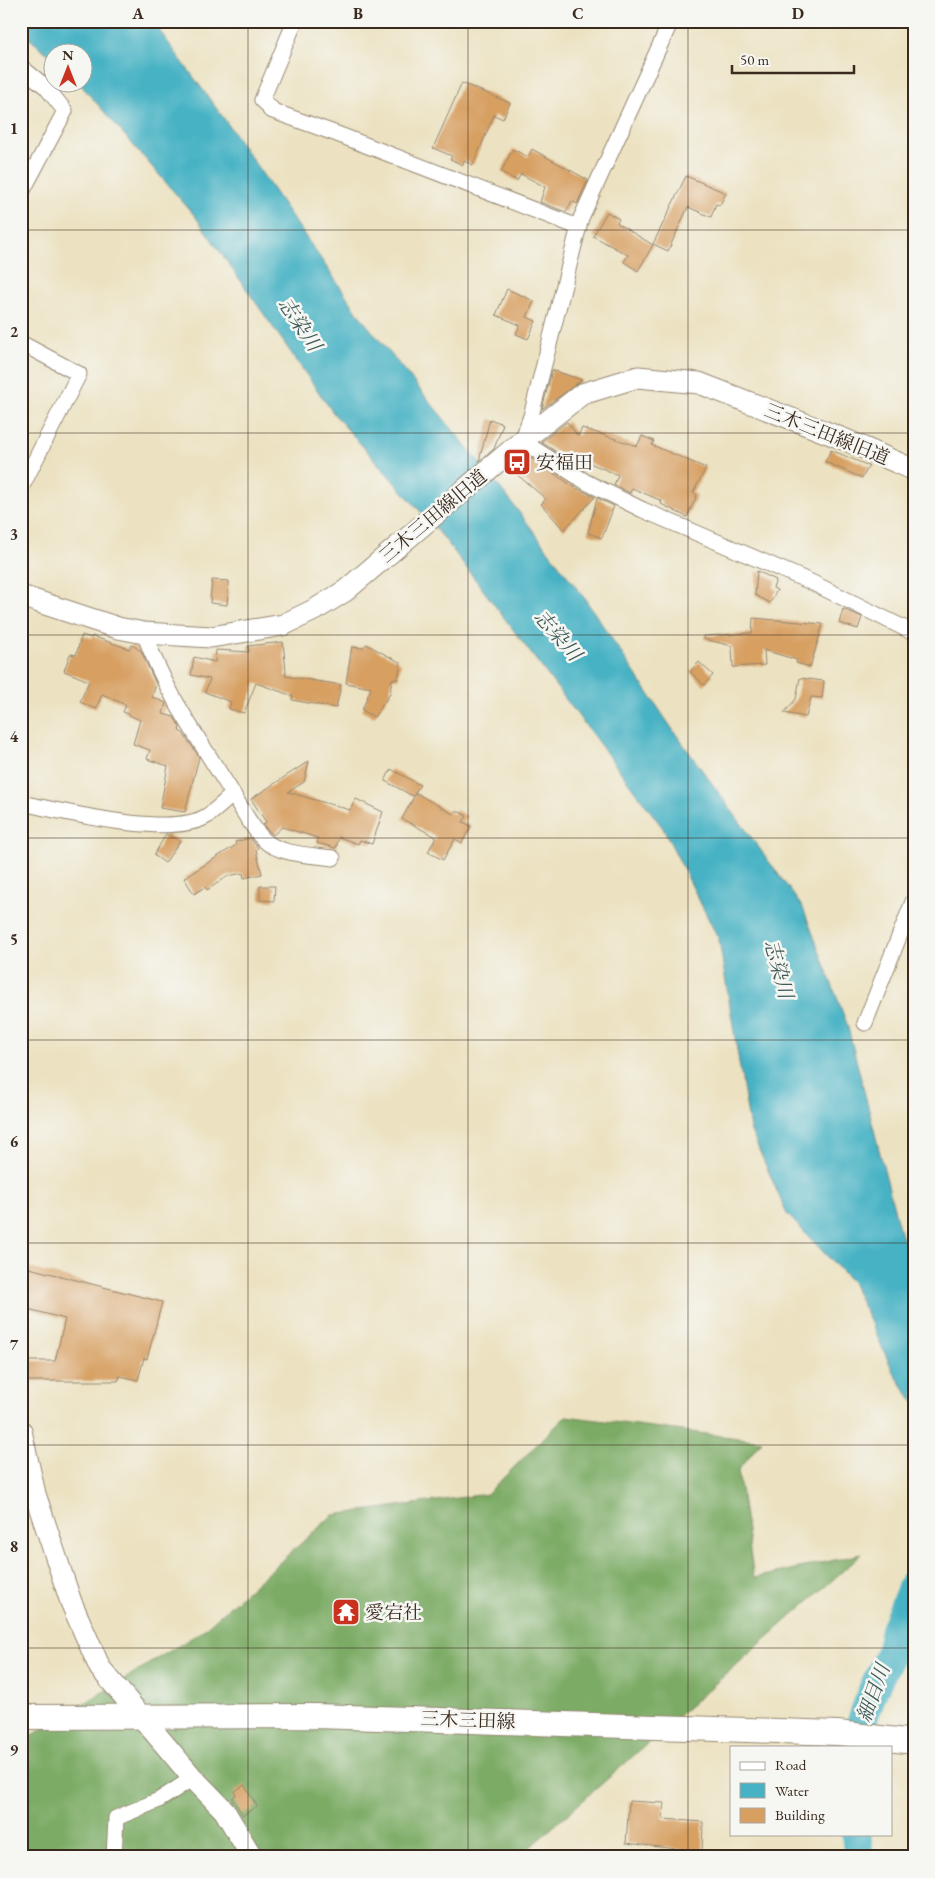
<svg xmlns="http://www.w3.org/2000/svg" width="935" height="1878" viewBox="0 0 935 1878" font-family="'EB Garamond','Noto Serif JP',serif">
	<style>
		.forest { fill: #7bab65; stroke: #5b6a42 }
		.water { fill: #46b2c4; stroke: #406e71 }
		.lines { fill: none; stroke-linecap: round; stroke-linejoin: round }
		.river { stroke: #46b2c4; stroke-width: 30 }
		.building { fill: #d79f60 }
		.street-casing { stroke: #948670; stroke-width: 17 }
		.secondary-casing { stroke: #948670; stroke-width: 23 }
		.primary-casing { stroke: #948670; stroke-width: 26 }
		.street { stroke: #fff; stroke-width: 15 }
		.secondary { stroke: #fff; stroke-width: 21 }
		.primary { stroke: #fff; stroke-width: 24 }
		.grid { fill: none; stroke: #3b2a1e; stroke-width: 1; stroke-opacity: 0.55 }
		.labels { text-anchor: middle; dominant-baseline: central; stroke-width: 5; stroke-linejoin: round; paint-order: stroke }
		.street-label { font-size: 19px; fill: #3b2a1e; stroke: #f6f6f2 }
		.poi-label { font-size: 19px; fill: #3b2a1e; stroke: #f6f6f2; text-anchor: start }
		.water-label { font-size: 20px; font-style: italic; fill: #3f5a58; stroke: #f6f6f2 }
		.neatline { fill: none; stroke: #3b2a1e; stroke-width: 2 }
		.grid-label { font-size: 16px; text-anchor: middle; font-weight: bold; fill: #3b2a1e }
	</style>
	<rect width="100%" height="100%" fill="#f6f6f2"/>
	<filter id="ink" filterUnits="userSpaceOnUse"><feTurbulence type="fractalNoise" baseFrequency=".02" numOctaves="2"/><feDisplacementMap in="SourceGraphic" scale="10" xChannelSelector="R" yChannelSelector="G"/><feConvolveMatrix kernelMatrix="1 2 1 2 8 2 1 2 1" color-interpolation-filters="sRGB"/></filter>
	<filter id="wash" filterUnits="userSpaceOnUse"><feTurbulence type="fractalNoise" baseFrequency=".0096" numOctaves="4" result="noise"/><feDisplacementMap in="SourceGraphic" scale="20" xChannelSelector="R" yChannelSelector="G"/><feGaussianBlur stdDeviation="1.12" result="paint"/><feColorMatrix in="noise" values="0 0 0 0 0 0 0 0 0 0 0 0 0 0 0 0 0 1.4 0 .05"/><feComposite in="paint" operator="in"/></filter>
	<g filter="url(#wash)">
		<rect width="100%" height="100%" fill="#ece2c1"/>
		<!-- forest -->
		<polygon class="forest" points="566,1416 762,1441 738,1470 754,1578 862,1554 519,1857 21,1857 21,1742 201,1632 333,1515 487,1494"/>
		<!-- water -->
		<polygon class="water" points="21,21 151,21 159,30 225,120 363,320 506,495 585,599 675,733 803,908 847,1024 901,1236 914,1261 914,1403 894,1373 852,1282 787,1214 750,1129 719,940 663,828 443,537 334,414 195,216 79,83 82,82 82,52 52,52 52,57 21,32"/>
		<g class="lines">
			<!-- river -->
			<g class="river">
				<polyline points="853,1747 873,1690 890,1654 895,1630 914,1583"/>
				<polyline points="856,1834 859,1857"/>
			</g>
		</g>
		<g id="blocks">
			<!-- building -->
			<g class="building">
				<polygon points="462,83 510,103 503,119 494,115 473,165 464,161 463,165 450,159 452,156 433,148"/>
				<polygon points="513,149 528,157 532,149 588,180 577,204 572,201 566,212 540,202 545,187 521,174 517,181 501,172"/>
				<polygon points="686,176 726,193 720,205 716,204 711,217 688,207 668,251 653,244"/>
				<polygon points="607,212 619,219 617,223 653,245 638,271 624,262 628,255 593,236"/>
				<polygon points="507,289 534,301 527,317 536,321 528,339 516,334 520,325 496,315"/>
				<polygon points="552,370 582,380 542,409"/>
				<polygon points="490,419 503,424 494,449 479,461"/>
				<polygon points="567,422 578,436 582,428 637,446 642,436 654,441 652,445 706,468 693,493 697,495 687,517 661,504 662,501 632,488 630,493 614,485 618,475 585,461 582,468 541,442"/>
				<polygon points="831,450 869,466 862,478 825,462"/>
				<polygon points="528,456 574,487 595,497 564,530 541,504 546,499 514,472"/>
				<polygon points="597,498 614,506 602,538 588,533"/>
				<polygon points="757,571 776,580 773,588 777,590 770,603 755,595"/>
				<polygon points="212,580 229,581 227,605 210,603"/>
				<polygon points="843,609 862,617 858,629 839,623"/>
				<polygon points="753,618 823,624 810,667 796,663 797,660 764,650 765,665 733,667 732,646 704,639 704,636 752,633"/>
				<polygon points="82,635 92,638 92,636 129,649 132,645 141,651 156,684 152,697 166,703 163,714 174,717 180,727 179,731 183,733 199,757 185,812 160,808 168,766 147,759 150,750 133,744 140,720 123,712 126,705 102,694 96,709 80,702 89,681 64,671 70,654 76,655"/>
				<polygon points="283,642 286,671 285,676 341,685 336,708 292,700 293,696 256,683 244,713 229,709 231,702 205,692 210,679 191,675 194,657 215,662 216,650 249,652 248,646"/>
				<polygon points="366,644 401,663 398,679 392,679 390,694 374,717 362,710 371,688 346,683 352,647 363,648"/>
				<polygon points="699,662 713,675 704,685 690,672"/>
				<polygon points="800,678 824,681 822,698 811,697 806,717 784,713 796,699"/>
				<polygon points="309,761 304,782 288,792 350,810 356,799 383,812 372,844 360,840 358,844 339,837 336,848 317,843 318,838 282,827 273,835 263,825 266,822 251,799"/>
				<polygon points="391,769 420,785 413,796 385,781"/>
				<polygon points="416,793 453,814 456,810 467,816 463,822 471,826 462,843 455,839 443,860 428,852 436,837 402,819"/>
				<polygon points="166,834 180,841 165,863 154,855"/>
				<polygon points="250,838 258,848 256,850 262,874 244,878 243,873 228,876 207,890 205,887 194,894 184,878 236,845 235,842"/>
				<polygon points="260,886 275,886 274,901 260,900"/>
				<polygon points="29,1268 162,1302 147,1359 144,1358 138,1380 120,1376 118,1381 27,1381 26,1361 55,1361 65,1319 21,1307"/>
				<polygon points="244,1785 257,1806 243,1815 232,1798 236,1795 234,1792"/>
				<polygon points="629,1801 664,1803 663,1819 703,1822 702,1852 626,1843"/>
			</g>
		</g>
	</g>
	<g filter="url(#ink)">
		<use href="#blocks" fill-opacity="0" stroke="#948670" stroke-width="1"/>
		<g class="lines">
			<defs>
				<g id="street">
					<polyline points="295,21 262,100 272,109 270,110 337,134 578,227"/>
					<polyline points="671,21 581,218 531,416 522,441 586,482 643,510 813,583 914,633"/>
					<polyline points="21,67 46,87 65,111 21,194"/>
					<polyline points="21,343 79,374 21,488"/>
					<path d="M144,633c21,58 50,99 82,150 12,18 22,41 38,57 16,15 49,15 69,18"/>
					<path d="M21,803c42,8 149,36 186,13 9,-6 18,-15 26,-22"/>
					<polyline points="865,1023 914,899"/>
					<polyline points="114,1857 116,1818 159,1800 193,1778"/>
				</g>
				<g id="secondary">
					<polyline points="21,596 118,628 144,633 211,637 283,625 316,609 345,591 522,441 582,394 638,377 699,383 846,440 914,470"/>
					<polyline points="21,1431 35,1494 71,1602 100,1668 193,1778 224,1810 252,1857"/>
				</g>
				<polyline id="primary" points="21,1717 315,1716 838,1733 914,1742"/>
			</defs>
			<!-- street casing -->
			<use href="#street" class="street-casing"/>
			<!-- secondary casing -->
			<use href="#secondary" class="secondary-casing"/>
			<!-- primary casing -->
			<use href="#primary" class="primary-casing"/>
			<!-- street -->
			<use href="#street" class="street"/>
			<!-- secondary -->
			<use href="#secondary" class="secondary"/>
			<!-- primary -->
			<use href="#primary" class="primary"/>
		</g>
	</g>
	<!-- grid -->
	<path class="grid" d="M248,21v1836M468,21v1836M688,21v1836M21,230h893M21,433h893M21,635h893M21,838h893M21,1040h893M21,1243h893M21,1445h893M21,1648h893"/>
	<!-- icons -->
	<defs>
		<symbol id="bus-square" viewBox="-11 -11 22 22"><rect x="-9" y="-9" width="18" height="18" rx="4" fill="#c8321e" stroke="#f6f6f2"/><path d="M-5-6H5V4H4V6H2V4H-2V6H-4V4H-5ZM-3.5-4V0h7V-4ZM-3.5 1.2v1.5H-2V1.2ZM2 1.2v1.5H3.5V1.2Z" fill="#fff"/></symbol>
		<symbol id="temple-square" viewBox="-11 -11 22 22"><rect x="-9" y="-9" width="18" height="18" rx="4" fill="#c8321e" stroke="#f6f6f2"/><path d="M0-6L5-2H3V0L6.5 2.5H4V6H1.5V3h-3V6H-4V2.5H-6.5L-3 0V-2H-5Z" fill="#fff"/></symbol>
	</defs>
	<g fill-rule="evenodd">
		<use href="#bus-square" x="501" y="446" width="32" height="32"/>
		<use href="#temple-square" x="330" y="1596" width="32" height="32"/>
	</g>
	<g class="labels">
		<!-- street labels -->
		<g class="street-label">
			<text transform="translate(827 434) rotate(22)">三木三田線旧道</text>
			<text transform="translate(433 516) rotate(-40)">三木三田線旧道</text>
			<text transform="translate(468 1720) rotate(2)">三木三田線</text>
		</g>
		<!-- poi labels -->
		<g class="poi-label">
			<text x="536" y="462">安福田</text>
			<text x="365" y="1612">愛宕社</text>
		</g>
		<!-- water labels -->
		<g class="water-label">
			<text transform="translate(300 324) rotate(56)">志染川</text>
			<text transform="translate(558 635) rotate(49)">志染川</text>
			<text transform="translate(779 969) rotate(75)">志染川</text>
			<text transform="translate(873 1693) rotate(-70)">細目川</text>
		</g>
	</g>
	<!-- margin -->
	<rect width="935" height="1878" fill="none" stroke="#f6f6f2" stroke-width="55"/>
	<!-- legend -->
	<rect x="730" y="1746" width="162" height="90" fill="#f6f6f2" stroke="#aba49d"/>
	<rect x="740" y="1762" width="25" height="8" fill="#ffffff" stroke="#aba49d"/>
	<text x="775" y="1770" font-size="15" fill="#3b2a1e">Road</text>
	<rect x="740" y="1783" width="25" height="15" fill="#46b2c4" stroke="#aba49d"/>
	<text x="775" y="1796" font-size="15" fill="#3b2a1e">Water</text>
	<rect x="740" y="1808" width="25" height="15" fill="#d79f60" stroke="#aba49d"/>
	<text x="775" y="1820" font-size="15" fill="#3b2a1e">Building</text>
	<!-- north arrow -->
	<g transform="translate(68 68)"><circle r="24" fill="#f6f6f2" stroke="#aba49d"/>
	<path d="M0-4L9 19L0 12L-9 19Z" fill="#c8321e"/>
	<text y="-8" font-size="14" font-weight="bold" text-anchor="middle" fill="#3b2a1e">N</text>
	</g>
	<!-- scale -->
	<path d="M732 65v8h122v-8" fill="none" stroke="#3b2a1e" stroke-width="2.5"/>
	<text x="740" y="65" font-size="15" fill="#3b2a1e" stroke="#f6f6f2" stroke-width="4" paint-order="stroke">50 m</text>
	<rect x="28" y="28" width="880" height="1822" class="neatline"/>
	<g class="grid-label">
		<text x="138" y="19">A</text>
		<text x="358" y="19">B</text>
		<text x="578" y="19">C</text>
		<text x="798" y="19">D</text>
		<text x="14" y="134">1</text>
		<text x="14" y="337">2</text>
		<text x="14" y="540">3</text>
		<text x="14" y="742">4</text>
		<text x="14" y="945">5</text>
		<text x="14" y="1147">6</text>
		<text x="14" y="1350">7</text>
		<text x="14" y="1552">8</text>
		<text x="14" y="1755">9</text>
	</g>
</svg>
